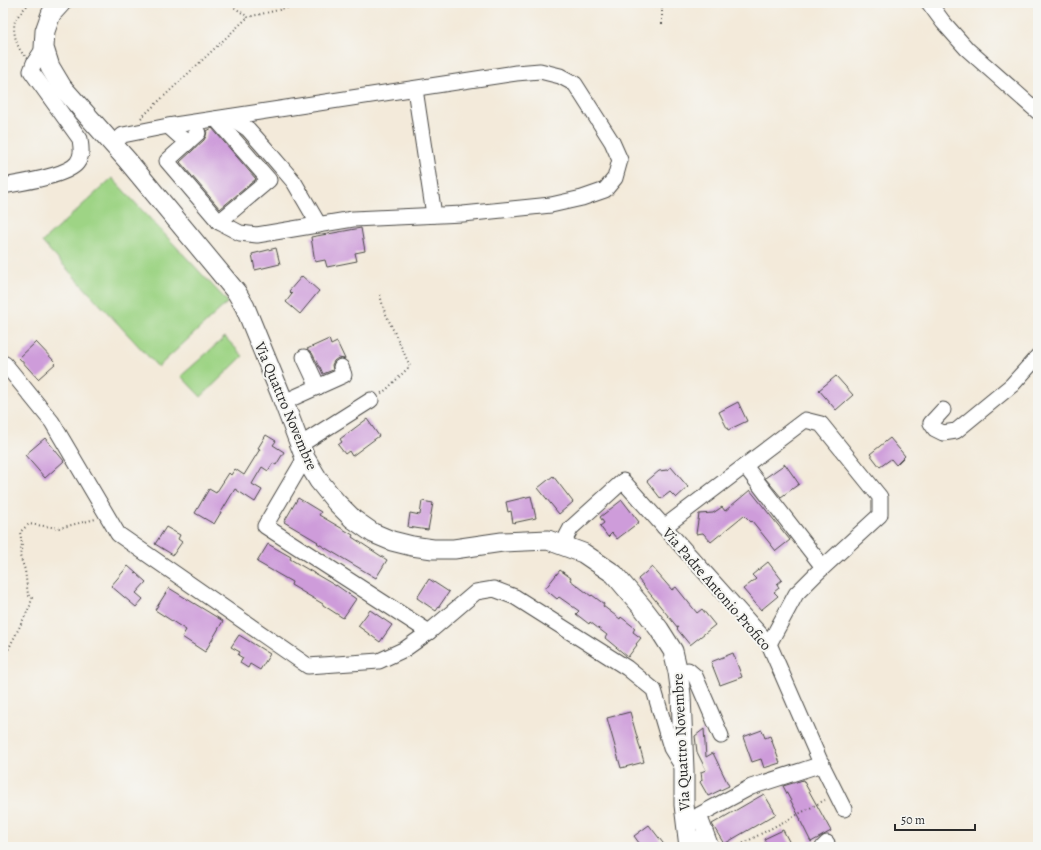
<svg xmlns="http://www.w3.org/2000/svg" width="1041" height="850" viewBox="0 0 1041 850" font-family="Alegreya,serif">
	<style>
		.green { fill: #9ed485; stroke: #648058 }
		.building { fill: #ce9cda }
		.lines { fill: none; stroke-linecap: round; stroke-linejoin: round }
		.minor-casing { stroke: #494845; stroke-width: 17 }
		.major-casing { stroke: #494845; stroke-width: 21 }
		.path { stroke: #494845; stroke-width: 2; stroke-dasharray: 1 3; stroke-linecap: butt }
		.minor { stroke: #fff; stroke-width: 15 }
		.major { stroke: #fff; stroke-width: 19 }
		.labels { text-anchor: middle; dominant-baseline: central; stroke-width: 4; stroke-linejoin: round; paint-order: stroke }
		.street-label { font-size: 15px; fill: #2b2b2b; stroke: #f6f6f2 }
	</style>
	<rect width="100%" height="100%" fill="#f6f6f2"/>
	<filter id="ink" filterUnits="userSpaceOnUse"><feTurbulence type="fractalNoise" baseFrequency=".025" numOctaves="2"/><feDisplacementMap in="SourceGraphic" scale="8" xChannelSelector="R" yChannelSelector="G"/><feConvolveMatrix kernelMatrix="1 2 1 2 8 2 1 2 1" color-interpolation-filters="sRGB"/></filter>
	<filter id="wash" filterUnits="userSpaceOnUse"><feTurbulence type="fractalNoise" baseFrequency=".012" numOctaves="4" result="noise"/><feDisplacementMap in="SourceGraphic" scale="16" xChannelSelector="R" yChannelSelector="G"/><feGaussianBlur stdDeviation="0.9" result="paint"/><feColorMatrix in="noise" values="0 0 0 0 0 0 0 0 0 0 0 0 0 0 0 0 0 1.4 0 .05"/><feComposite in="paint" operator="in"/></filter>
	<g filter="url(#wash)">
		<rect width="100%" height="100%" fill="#f3eada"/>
		<!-- green -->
		<g class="green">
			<polygon points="112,178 228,302 158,367 42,242"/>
			<polygon points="225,337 243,356 201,397 181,376"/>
		</g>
		<g id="blocks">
			<!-- building -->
			<g class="building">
				<polygon points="212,128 256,179 220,209 180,162 204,140 206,136 207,131"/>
				<polygon points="361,228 365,251 355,253 357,261 327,267 325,260 315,262 311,237"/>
				<polygon points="276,248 280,264 255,270 252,254"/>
				<polygon points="302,276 319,291 300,314 286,302 292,294 289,291"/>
				<polygon points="329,339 331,345 337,342 345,359 338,358 334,361 332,365 333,370 323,374 320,367 319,367 312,353 307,349"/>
				<polygon points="36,342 56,363 38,379 19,358"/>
				<polygon points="836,376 853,395 836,410 819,390"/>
				<polygon points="738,402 747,421 728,430 719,412"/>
				<polygon points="367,419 379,436 352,456 349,451 345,454 338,445 342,442 340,439"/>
				<polygon points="266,435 276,441 273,445 284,452 276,465 273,463 268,471 262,467 252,484 262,490 255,502 235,489 214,524 195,513 209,489 216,493 229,473 231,475 235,469 244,475 260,449 258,448"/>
				<polygon points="45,438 64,461 45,478 25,455"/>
				<polygon points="890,438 905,456 896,465 891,459 880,467 870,454"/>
				<polygon points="785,464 799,484 781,497 765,478"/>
				<polygon points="671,467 688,487 676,498 670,492 661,499 647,481 659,471 667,470"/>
				<polygon points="553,476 573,502 559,514 538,488"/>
				<polygon points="750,490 790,540 776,551 752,521 751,522 744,515 711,542 703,533 696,534 699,514 713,513 722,507 725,511"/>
				<polygon points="531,496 536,518 513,523 511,511 508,512 506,502"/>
				<polygon points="298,498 321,512 319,515 353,535 352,537 387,560 376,578 317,543 318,542 284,522"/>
				<polygon points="622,500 639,522 617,539 612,533 608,537 600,526 604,523 600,517"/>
				<polygon points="422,501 433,503 428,530 408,527 410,513 420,515"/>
				<polygon points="166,527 180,535 178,539 182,542 173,555 155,544"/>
				<polygon points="268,544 291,557 290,559 336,586 336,585 356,599 343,618 323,605 323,604 291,585 292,582 257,562"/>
				<polygon points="768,562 782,580 777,584 779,588 774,592 778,596 761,610 743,589 756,579 752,575"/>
				<polygon points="128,566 146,582 136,593 143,599 136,607 111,586"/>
				<polygon points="652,567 672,590 676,587 697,613 702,609 715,625 690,645 677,629 678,628 638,579"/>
				<polygon points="560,570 571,578 570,580 591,596 592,595 604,604 603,606 620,619 621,617 635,628 633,632 641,638 636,644 637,645 628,657 605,638 607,635 590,622 589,624 576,614 579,611 559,597 557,599 545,589"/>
				<polygon points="429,579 449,592 436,611 417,598"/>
				<polygon points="169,588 223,621 205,652 182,637 186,630 155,610"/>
				<polygon points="370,610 392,625 380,642 358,626"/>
				<polygon points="239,635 270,654 260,670 250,664 248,668 240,663 243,658 238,655 240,652 231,647"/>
				<polygon points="733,653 742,677 720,685 711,662"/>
				<polygon points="630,712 644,762 621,768 607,718"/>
				<polygon points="704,729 706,757 713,753 729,786 708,796 700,782 702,780 701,772 706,770 697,752 695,736"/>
				<polygon points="762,730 765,738 770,736 780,763 764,768 761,759 752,762 743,737"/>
				<polygon points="803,780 831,831 811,842 800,820 801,820 783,786"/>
				<polygon points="764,794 776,814 724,844 712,824"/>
				<polygon points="649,825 666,847 642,847 634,836"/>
				<polygon points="783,830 792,847 768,847 764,839"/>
			</g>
		</g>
	</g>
	<g filter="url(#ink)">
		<use href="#blocks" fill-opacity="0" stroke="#494845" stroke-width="1"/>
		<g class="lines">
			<defs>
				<g id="minor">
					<polyline points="929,3 943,22 967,49 1038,112"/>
					<polyline points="415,89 434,215"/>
					<polyline points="230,117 248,129 264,147 294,182 319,225"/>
					<polyline points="216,119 269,180 219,222"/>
					<polyline points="187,143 198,133"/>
					<polyline points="113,144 123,135 168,126 187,143 167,161 219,222 240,233 257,235 353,219 463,214 551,205 582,198 605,190 615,178 620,160 612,142 575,84 560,76 540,71 516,73 168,126"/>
					<path d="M3,186c17,-3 64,-10 74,-23 6,-8 4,-16 3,-24l-49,-68 3,-8 10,-15"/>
					<polyline points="304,357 318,387"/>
					<polyline points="3,363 5,364 52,422 118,534 308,666 379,661 405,649 429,632 265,526 305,458"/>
					<polyline points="284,402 344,375 341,367"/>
					<polyline points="943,410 931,423 935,429 943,433 956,431 1012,385 1038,356"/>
					<polyline points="300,445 371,400"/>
					<polyline points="745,466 823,567"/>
					<polyline points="664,527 805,420 821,424 880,497 880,515 816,574 796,594 769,644"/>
					<polyline points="562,545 571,528 623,481 769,644 820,761 844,809"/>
					<polyline points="429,632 476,592 494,589 515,597 627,668 654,690 671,748 684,769"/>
					<polyline points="678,672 688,670 695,676 721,736"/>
					<polyline points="688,840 696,838 700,847"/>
					<polyline points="711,847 699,815 751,787 822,764"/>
					<polyline points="823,847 827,843"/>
				</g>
				<polyline id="major" points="61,3 51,14 45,31 44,48 50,67 62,87 127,160 237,293 245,307 281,395 305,458 319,481 336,502 353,519 373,533 392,541 412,546 433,549 454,549 502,542 548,540 583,553 614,574 643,608 659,629 673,651 678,672 681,695 684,770 684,805 689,847"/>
			</defs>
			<!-- minor casing -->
			<use href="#minor" class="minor-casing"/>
			<!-- major casing -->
			<use href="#major" class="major-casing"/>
			<!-- path -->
			<g class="path">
				<polyline points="228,3 248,17 309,3"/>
				<polyline points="662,3 662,25"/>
				<path d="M25,56c-8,-7 -13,-25 -10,-35 1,-4 11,-14 14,-18"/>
				<polyline points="141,118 248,17"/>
				<polyline points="380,295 384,310 410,366 386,390 380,394"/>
				<polyline points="3,660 30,606 32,598 28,595 25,570 20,556 22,544 20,532 29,524 59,528 96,519"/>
				<polyline points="736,847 825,800"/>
			</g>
			<!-- minor -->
			<use href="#minor" class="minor"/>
			<!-- major -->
			<use href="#major" class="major"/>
		</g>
	</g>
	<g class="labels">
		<!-- street labels -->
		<g class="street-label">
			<text transform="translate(286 406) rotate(67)">Via Quattro Novembre</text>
			<text transform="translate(717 589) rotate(49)">Via Padre Antonio Profico</text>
			<text transform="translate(681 742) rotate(-93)">Via Quattro Novembre</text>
		</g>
	</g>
	<!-- margin -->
	<rect width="1041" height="850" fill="none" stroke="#f6f6f2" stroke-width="16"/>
	<!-- scale -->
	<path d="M895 824v6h80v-6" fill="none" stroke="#2b2b2b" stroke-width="2"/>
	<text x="901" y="824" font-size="12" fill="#2b2b2b" stroke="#f6f6f2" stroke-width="3" paint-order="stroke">50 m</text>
</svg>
